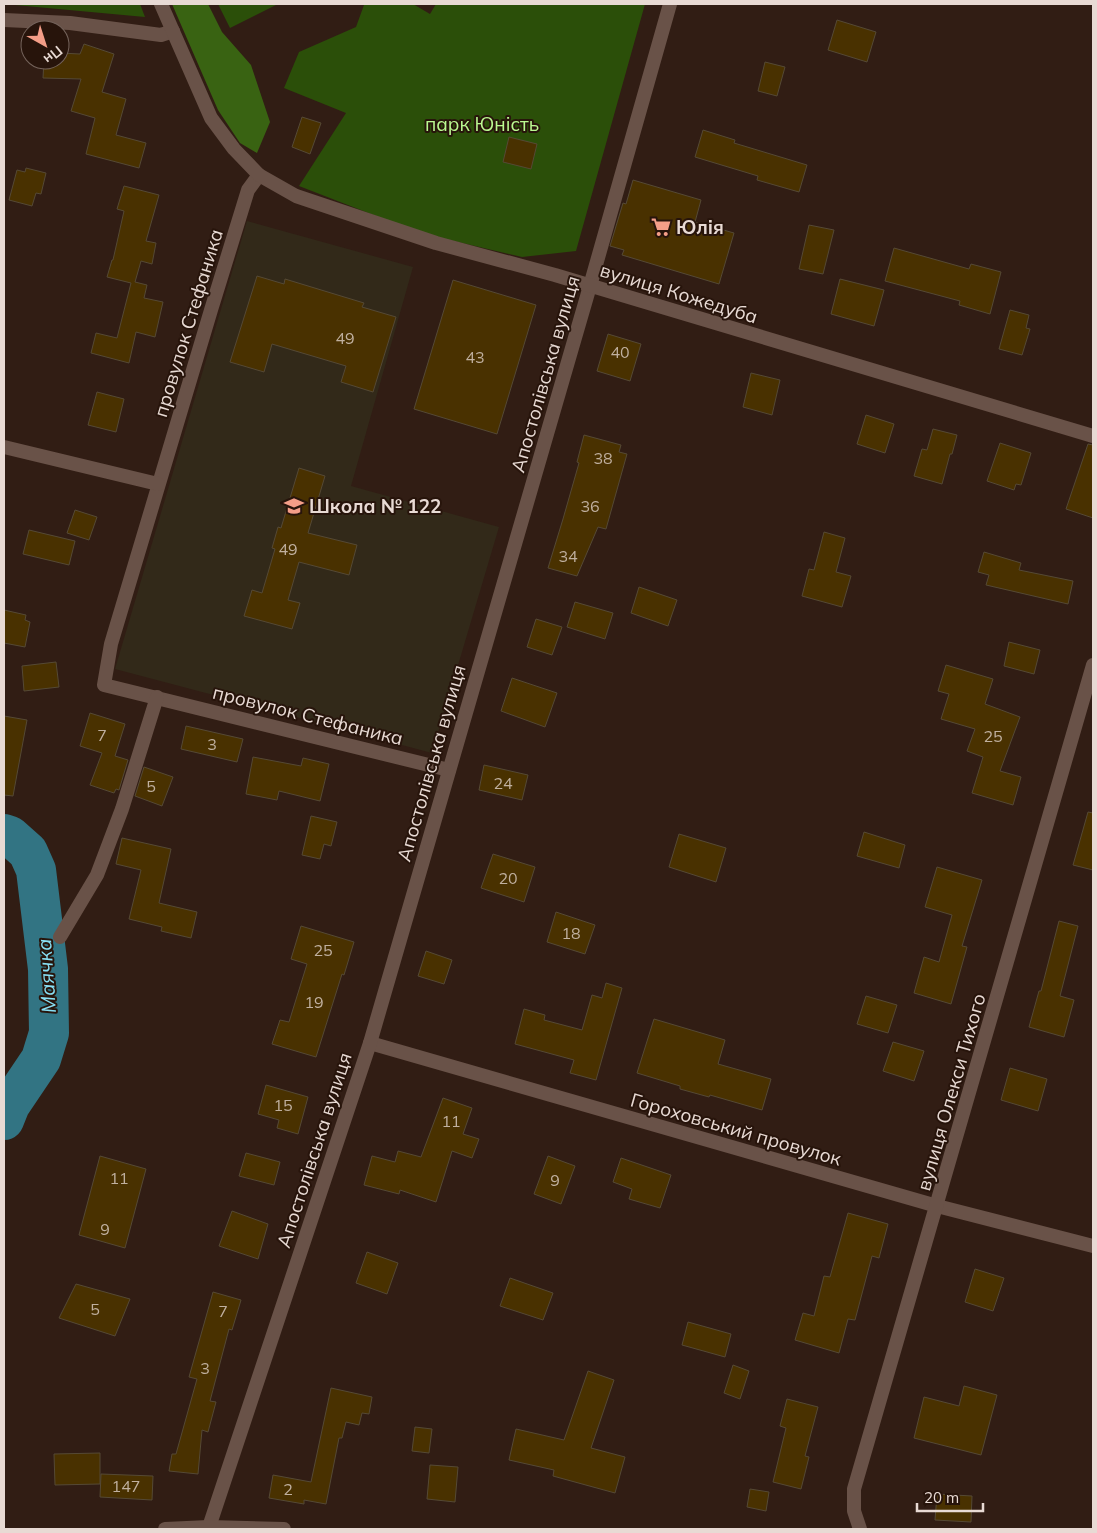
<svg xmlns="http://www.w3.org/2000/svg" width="1097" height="1533" viewBox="0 0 1097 1533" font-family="Mulish,sans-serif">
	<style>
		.education { fill: #322919 }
		.green { fill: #2b4f09 }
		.forest { fill: #396312 }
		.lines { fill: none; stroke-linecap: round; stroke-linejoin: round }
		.river { stroke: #327483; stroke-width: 40 }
		.building { fill: #493100; stroke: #554935 }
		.minor { stroke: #695248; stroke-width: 14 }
		.tertiary { stroke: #695248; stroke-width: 14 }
		.labels { text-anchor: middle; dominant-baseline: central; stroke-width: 4; stroke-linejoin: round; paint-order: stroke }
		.number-label { font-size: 16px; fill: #c0b09f }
		.park-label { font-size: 19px; fill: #baf890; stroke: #27140b }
		.poi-label { font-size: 19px; font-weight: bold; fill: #e8dad4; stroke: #27140b; text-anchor: start }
		.street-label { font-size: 19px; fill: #e8dad4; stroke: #27140b }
		.water-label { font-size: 20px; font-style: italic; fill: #89e0f5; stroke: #27140b }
	</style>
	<rect width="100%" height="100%" fill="#311d14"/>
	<!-- education -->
	<polygon class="education" points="247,221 413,267 351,486 499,527 432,753 115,669"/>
	<!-- green -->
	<g class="green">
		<polygon points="4,4 140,4 145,17"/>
		<polygon points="218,4 278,4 230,28"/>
		<polygon points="366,4 413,4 430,14 436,4 645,4 576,251 522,257 420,233 299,186 346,113 284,88 299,52 356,27 364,5"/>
	</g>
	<!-- forest -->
	<polygon class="forest" points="172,4 208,4 222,32 251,65 270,122 257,153 240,143 218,110"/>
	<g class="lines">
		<!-- river -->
		<polyline class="river" points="4,834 10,836 28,852 36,870 48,969 49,1033 41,1059 10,1105 4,1120"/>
	</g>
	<!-- building -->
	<g class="building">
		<polygon points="837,20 876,32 867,62 828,50"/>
		<polygon points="84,44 114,54 102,92 126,99 116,135 146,143 139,168 86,154 95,118 71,111 81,79 43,78 44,60 60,60 60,53 80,54"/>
		<polygon points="765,62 785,67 777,96 758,91"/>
		<polygon points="302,117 321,123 310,154 292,147"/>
		<polygon points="703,130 735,140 734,143 807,165 799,192 757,180 758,176 695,157"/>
		<polygon points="509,137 537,144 531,169 503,162"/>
		<polygon points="26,168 46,173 41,194 36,193 32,206 9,200 17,170 25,172"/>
		<polygon points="633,180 701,200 695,222 734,233 719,284 622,255 624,250 610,246 623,203 626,204"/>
		<polygon points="124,186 159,195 146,241 156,243 152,264 141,261 135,282 147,285 144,298 163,302 155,337 136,332 129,363 91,353 96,333 117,338 131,283 107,277 112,260 113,260 124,211 117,209"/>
		<polygon points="809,225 834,230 823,274 799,269"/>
		<polygon points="894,248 969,269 971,264 1001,272 990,314 959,305 960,301 885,281"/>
		<polygon points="257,276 284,284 285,279 364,303 362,307 396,317 373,392 341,382 346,366 272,344 264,372 230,362"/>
		<polygon points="840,279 884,290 874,326 831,314"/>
		<polygon points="453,280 536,305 497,434 414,409"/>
		<polygon points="1010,310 1029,315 1026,328 1030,329 1022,355 999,349"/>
		<polygon points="608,334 641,344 630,381 597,371"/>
		<polygon points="751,373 780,380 772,415 743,407"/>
		<polygon points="97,392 124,399 116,432 88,425"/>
		<polygon points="866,415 894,424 885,453 857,444"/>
		<polygon points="933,429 957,435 952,454 950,454 942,484 914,476 922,449 927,450"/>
		<polygon points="584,435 621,445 619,452 627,454 606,529 598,527 577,576 548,568 563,519 579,463 577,462"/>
		<polygon points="1000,443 1031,453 1021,485 1016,484 1014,490 987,481"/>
		<polygon points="1088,444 1093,445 1093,518 1066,509"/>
		<polygon points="299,468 325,476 308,533 357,545 349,575 299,562 288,600 300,603 292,629 244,616 252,590 262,593 275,549 272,548 278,527 281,528"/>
		<polygon points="75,510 97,517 89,540 67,533"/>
		<polygon points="29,530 75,541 69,565 23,554"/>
		<polygon points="824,532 845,538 836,572 851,576 842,607 802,596 809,569 814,570"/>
		<polygon points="984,552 1021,563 1019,570 1073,581 1068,604 986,585 989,575 978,572"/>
		<polygon points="639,587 677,600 668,626 631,613"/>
		<polygon points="575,602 613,613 605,639 567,627"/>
		<polygon points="4,610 26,615 25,620 30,622 25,647 4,643"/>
		<polygon points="536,619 562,627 552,655 527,647"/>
		<polygon points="1009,642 1040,650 1034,674 1004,666"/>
		<polygon points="56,662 59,687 24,691 22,666"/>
		<polygon points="946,665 993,679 985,704 1020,717 1000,771 1021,777 1013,805 972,793 983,757 967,751 975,729 941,719 949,694 938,691"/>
		<polygon points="512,678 557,693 545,727 501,711"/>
		<polygon points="90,713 125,724 115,756 128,760 119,790 116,789 114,793 90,785 102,753 80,746"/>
		<polygon points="4,716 27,720 13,796 4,795"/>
		<polygon points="186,726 243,739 237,762 181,749"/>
		<polygon points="253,757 301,766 303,758 329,764 320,801 279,791 277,800 246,794"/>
		<polygon points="484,765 528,775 522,800 479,790"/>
		<polygon points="144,767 173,777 162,806 135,796"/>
		<polygon points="1088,812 1093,813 1093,870 1073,865"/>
		<polygon points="311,816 337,822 331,846 324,844 320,859 302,855"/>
		<polygon points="864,832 905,845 899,868 857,856"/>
		<polygon points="679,834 726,848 716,882 669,867"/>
		<polygon points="122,838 171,849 159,903 197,912 191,938 161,931 162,927 129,919 141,870 116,864"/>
		<polygon points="493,854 535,867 524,902 481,888"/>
		<polygon points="937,867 982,880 962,946 967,947 951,1004 914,993 924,957 939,962 952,915 925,907"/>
		<polygon points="556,912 595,925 585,954 547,942"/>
		<polygon points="1059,921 1078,926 1060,996 1074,1000 1064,1037 1029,1027 1039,991 1041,991"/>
		<polygon points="301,926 354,942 344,975 342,974 316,1057 272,1044 280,1020 289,1022 307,964 291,959"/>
		<polygon points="426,951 452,960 444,984 418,976"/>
		<polygon points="606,983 622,988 596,1080 570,1073 574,1060 515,1044 524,1009 545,1015 544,1020 582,1030 592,995 602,998"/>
		<polygon points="866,996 897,1005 888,1033 857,1024"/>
		<polygon points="654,1019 725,1040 718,1064 771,1079 762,1110 710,1095 709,1097 680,1089 680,1086 637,1073"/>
		<polygon points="893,1042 924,1051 914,1081 883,1071"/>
		<polygon points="1010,1068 1047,1079 1038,1111 1001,1100"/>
		<polygon points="266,1085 308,1097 298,1134 277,1128 279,1120 258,1114"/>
		<polygon points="443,1098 472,1108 463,1134 479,1139 472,1158 452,1151 436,1202 400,1190 399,1194 364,1185 372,1156 395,1162 398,1151 421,1157"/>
		<polygon points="246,1153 280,1162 274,1185 239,1176"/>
		<polygon points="100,1156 146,1169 125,1248 79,1235"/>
		<polygon points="548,1156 575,1166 561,1204 534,1194"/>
		<polygon points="621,1158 671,1175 660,1208 629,1199 632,1189 613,1182"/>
		<polygon points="232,1211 268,1224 258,1259 219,1246"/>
		<polygon points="848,1213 888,1224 879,1258 872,1256 855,1320 848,1319 839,1353 795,1340 803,1313 814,1316 824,1276 830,1277"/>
		<polygon points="367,1252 398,1263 387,1294 356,1283"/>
		<polygon points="975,1269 1004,1278 993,1311 965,1302"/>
		<polygon points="510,1278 553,1293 543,1320 500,1306"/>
		<polygon points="76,1284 130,1299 115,1336 59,1318"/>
		<polygon points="213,1292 241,1300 232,1330 229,1329 210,1401 216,1402 208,1432 202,1430 198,1474 169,1471 172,1454 176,1454 197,1379 189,1377"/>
		<polygon points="688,1322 731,1334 725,1357 682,1345"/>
		<polygon points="733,1365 749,1371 740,1399 724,1393"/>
		<polygon points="588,1371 614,1380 591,1448 625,1457 615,1493 553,1476 554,1470 509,1460 516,1429 564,1440"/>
		<polygon points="964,1386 997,1395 981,1455 914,1438 924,1397 959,1406"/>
		<polygon points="331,1388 372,1397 369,1414 362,1413 359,1425 346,1422 342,1438 339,1438 326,1504 304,1500 304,1504 269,1498 273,1475 311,1482"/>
		<polygon points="787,1399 818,1407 805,1456 809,1457 801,1489 773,1482 786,1428 780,1426"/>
		<polygon points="415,1427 432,1429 429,1453 412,1451"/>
		<polygon points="100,1453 100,1484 55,1485 54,1454"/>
		<polygon points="430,1465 458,1467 455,1502 427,1499"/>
		<polygon points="101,1474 153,1476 152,1500 100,1497"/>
		<polygon points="750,1489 769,1492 766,1511 747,1507"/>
		<polygon points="937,1494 972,1496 971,1522 935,1520"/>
	</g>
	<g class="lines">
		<!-- minor -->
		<g class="minor">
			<polyline points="4,20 70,23 161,35 173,31"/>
			<polyline points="259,175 248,190 211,310 111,644 104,685 449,770"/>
			<polyline points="4,447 158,484"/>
			<polyline points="60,937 97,875 122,809 157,697"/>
			<polyline points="370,1043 937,1206 1093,1246"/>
			<polyline points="209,1527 370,1043 590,286 670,4"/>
			<polyline points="165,1529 209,1527 284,1529"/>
			<polyline points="860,1529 854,1511 854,1489 1093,665"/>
		</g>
		<!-- tertiary -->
		<polyline class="tertiary" points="161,4 211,118 234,149 259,175 296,196 436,243 555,275 1093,436"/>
	</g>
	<!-- icons -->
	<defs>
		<symbol id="supermarket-bare" viewBox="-9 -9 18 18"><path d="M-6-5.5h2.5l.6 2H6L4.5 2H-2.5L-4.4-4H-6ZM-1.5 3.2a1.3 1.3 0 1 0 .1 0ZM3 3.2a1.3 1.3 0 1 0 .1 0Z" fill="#f49e88" stroke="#27140b" stroke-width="2.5" paint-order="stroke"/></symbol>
		<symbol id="school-bare" viewBox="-9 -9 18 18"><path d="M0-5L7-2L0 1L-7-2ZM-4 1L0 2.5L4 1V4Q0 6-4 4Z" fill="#f49e88" stroke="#27140b" stroke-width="2.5" paint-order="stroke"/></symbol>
	</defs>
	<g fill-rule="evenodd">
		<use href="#supermarket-bare" x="647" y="213" width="28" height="28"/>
		<use href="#school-bare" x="280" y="492" width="28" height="28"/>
	</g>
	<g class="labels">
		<!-- number labels -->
		<g class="number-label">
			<text x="345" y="338">49</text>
			<text x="620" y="352">40</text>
			<text x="475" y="357">43</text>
			<text x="603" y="458">38</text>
			<text x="590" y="506">36</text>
			<text x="288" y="549">49</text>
			<text x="568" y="556">34</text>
			<text x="102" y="735">7</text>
			<text x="993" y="736">25</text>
			<text x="212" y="744">3</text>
			<text x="503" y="783">24</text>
			<text x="151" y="786">5</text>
			<text x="508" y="878">20</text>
			<text x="571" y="933">18</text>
			<text x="323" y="950">25</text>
			<text x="314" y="1002">19</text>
			<text x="283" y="1105">15</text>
			<text x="451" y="1121">11</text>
			<text x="119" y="1178">11</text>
			<text x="555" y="1180">9</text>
			<text x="105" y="1229">9</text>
			<text x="95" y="1309">5</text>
			<text x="223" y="1311">7</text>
			<text x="205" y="1368">3</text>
			<text x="126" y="1486">147</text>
			<text x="288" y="1489">2</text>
		</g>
		<!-- park labels -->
		<g class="park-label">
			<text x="482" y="124">парк Юність</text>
		</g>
		<!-- poi labels -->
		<g class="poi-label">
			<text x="676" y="227">Юлія</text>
			<text x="309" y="506">Школа № 122</text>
		</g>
		<!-- street labels -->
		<g class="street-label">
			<text transform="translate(679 293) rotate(17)">вулиця Кожедуба</text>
			<text transform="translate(188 323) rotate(-73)">провулок Стефаника</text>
			<text transform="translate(545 374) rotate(-74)">Апостолівська вулиця</text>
			<text transform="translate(308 715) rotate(14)">провулок Стефаника</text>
			<text transform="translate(431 763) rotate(-74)">Апостолівська вулиця</text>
			<text transform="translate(951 1092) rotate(-74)">вулиця Олекси Тихого</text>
			<text transform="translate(736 1129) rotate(16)">Гороховський провулок</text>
			<text transform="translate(314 1150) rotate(-72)">Апостолівська вулиця</text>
		</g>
		<!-- water labels -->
		<g class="water-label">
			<text transform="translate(46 976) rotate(-94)">Маячка</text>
		</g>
	</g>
	<!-- border -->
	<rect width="1097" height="1533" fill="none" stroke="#e8dad4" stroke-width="10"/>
	<!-- north arrow -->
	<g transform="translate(45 45) rotate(141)"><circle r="24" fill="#27140b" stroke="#74635b"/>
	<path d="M0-4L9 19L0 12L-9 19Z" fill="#f49e88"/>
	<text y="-8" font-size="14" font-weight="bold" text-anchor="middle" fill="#e8dad4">Пн</text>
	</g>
	<!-- scale -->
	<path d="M917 1503v8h66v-8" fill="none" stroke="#e8dad4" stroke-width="2.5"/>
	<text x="924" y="1503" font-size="15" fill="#e8dad4" stroke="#27140b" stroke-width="4" paint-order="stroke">20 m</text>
</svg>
